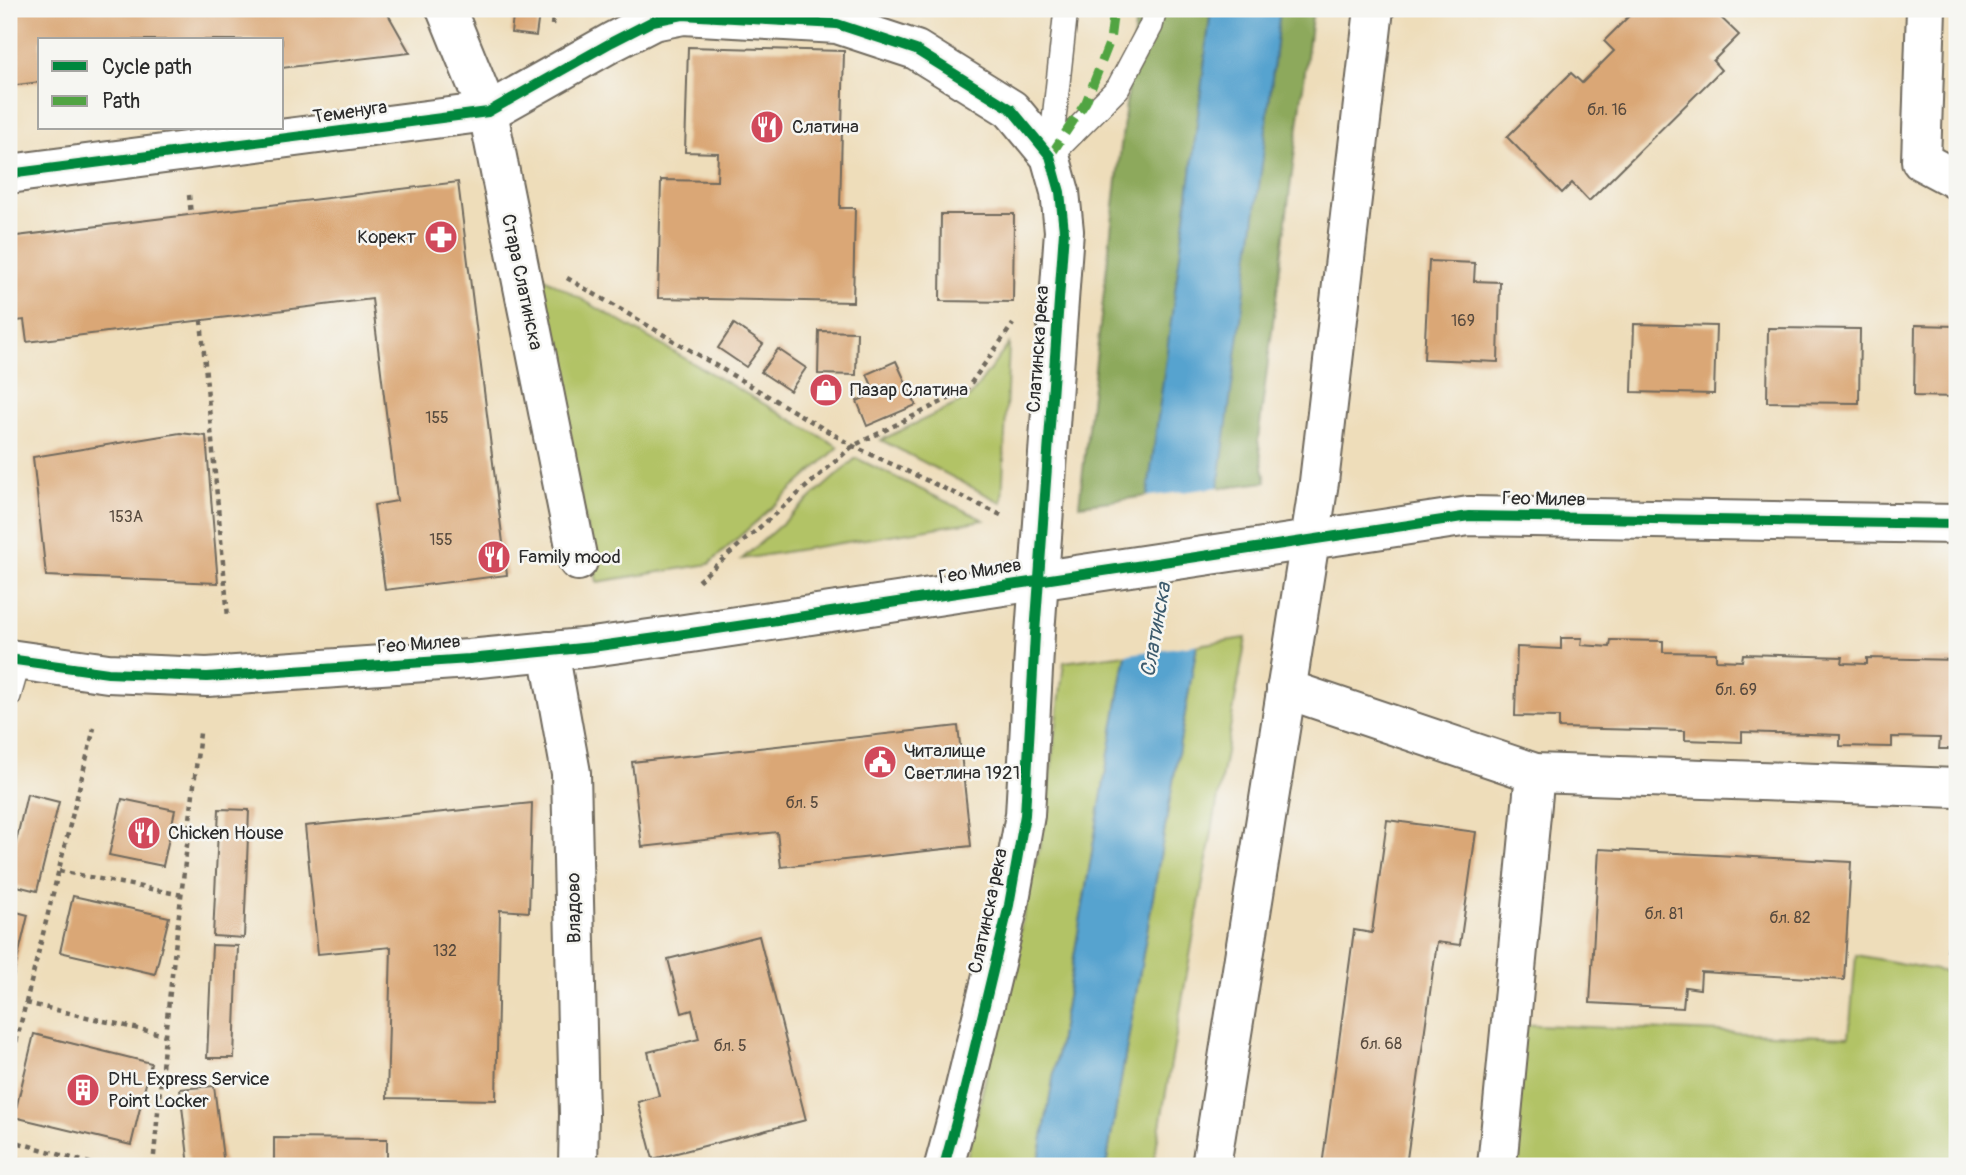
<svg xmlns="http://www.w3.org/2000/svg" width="1966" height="1175" viewBox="0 0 1966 1175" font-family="Pangolin,sans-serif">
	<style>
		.green { fill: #b2c366; stroke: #6e7748; stroke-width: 2 }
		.forest { fill: #8da95b; stroke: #5c6a43; stroke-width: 2 }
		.water { fill: #57a3cf; stroke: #41677d; stroke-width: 2 }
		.pier { fill: #eeddba }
		.building { fill: #daa776 }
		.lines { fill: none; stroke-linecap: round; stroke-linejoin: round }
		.service-casing { stroke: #6f695d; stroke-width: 26 }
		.minor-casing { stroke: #6f695d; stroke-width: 42 }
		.tertiary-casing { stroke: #6f695d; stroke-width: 42 }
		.path { stroke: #6f695d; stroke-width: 4.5; stroke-dasharray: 5 5; stroke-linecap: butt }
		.service { stroke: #fff; stroke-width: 23 }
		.minor { stroke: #fff; stroke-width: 38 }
		.tertiary { stroke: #fff; stroke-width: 38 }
		.quiet { stroke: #51a443; stroke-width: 9; stroke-dasharray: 18 9; stroke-linecap: butt }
		.cycleway-casing { stroke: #f6f6f2; stroke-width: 15 }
		.cycleway { stroke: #00873e; stroke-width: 10 }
		.labels { text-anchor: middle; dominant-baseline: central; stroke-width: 5; stroke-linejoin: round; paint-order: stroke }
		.number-label { font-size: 16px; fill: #574a3e }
		.street-label { font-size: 19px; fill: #2b2b2b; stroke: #f6f6f2 }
		.poi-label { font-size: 19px; fill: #2b2b2b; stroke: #f6f6f2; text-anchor: start }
		.water-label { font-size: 21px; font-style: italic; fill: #3d5b6d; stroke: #f6f6f2 }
	</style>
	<rect width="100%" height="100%" fill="#f6f6f2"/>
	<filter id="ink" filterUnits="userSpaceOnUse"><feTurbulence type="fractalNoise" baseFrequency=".0143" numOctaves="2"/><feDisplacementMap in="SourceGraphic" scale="14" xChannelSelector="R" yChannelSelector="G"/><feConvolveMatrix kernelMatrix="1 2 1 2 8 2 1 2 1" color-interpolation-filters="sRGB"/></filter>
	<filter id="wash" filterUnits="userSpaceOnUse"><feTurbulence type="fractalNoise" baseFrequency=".00686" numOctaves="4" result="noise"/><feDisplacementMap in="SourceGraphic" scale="28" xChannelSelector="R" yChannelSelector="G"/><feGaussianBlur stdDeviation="1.57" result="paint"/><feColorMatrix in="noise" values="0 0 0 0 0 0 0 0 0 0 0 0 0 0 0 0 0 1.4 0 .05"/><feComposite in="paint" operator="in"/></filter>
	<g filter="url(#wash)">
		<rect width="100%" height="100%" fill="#eeddba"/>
		<!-- green -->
		<g class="green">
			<polygon points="538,274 839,447 709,564 597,582"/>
			<polygon points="1009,344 1002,503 881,440 969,398"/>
			<polygon points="856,458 984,520 742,559"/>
			<polygon points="1246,638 1153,1166 1106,1166 1197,645"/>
			<polygon points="1126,654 1038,1166 965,1166 1045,823 1064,662"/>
			<polygon points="1856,955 1957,974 1957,1166 1497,1166 1511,1024 1849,1037"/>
		</g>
		<!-- forest -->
		<g class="forest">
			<polygon points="1137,9 1211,9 1191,173 1148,496 1079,505"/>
			<polygon points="1280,9 1313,9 1258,440 1266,482 1217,488 1262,164"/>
		</g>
		<!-- water -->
		<polygon class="water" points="1211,9 1280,9 1262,164 1197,645 1106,1166 1038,1166 1126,654 1191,173"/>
		<!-- pier -->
		<polygon class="pier" points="1220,487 1200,644 1122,655 1144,497"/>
		<g id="blocks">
			<!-- building -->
			<g class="building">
				<polygon points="9,9 385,9 410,53 282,68 282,40 40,40 40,82 9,86"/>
				<polygon points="514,9 531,9 531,13 539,14 536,36 511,33"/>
				<polygon points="1636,9 1712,9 1739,35 1713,61 1721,70 1589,201 1572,183 1562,193 1507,137 1571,73 1582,83 1614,51 1604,41"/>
				<polygon points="688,47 844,51 840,208 855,208 853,302 658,298 661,180 717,181 718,153 685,152"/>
				<polygon points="458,182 507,575 385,590 374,505 397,501 372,299 27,342 24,320 9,322 9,237"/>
				<polygon points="941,214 1014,214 1013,302 940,301"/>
				<polygon points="1429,261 1475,263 1474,281 1500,282 1498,362 1424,359"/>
				<polygon points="734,324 763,344 746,367 718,348"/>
				<polygon points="1634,324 1716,326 1714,394 1632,392"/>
				<polygon points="1915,325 1957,326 1957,397 1914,396"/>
				<polygon points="1768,328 1860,329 1859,403 1767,402"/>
				<polygon points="819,331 857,332 856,375 818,374"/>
				<polygon points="778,349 806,368 790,391 761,372"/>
				<polygon points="896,361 916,405 867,426 857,401 875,393 867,374"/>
				<polygon points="180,433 206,436 218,583 46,576 33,457"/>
				<polygon points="1561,638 1582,638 1581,645 1610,647 1611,640 1663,641 1663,652 1716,653 1716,660 1742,661 1743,654 1843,657 1842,663 1867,664 1867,658 1957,660 1957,749 1939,749 1940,738 1892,737 1892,747 1840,746 1840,735 1742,732 1742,742 1685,740 1685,731 1559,728 1559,717 1515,716 1517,647 1561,649"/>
				<polygon points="958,726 971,846 781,867 777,832 642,847 632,762"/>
				<polygon points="27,794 59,802 37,891 9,884 9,872"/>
				<polygon points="122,799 175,810 163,866 109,855"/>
				<polygon points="532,803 529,912 500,910 496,1100 387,1098 391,947 318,954 305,826"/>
				<polygon points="219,809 249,810 244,938 213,936"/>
				<polygon points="1387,820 1476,832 1460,945 1437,942 1406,1166 1322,1166 1354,930 1372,933"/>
				<polygon points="1599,849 1851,862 1844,980 1701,972 1700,989 1685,987 1683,1008 1590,1003"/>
				<polygon points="73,896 169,917 155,974 60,952"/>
				<polygon points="1956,899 1957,899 1957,953 1947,951"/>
				<polygon points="9,910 28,915 10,990 9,990"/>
				<polygon points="759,936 806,1120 653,1159 638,1102 659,1096 648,1052 699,1039 692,1010 682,1013 668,959"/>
				<polygon points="212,945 238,946 234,1058 207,1058"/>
				<polygon points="34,1034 151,1063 131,1145 14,1117"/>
				<polygon points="214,1086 224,1166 189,1166 180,1089"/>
				<polygon points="274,1138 387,1139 387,1166 274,1166"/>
				<polygon points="9,1157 38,1165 38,1166 9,1166"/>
			</g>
		</g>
	</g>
	<g filter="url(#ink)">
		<use href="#blocks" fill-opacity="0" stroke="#6f695d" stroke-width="2"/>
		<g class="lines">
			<defs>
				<g id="service">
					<polyline points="1050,156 1118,88 1151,26 1155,9"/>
					<polyline points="1050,156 1066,9"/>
					<polyline points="9,696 19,661"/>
				</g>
				<g id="minor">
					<polyline points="446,9 488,112 578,561"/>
					<polyline points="1926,9 1921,161 1957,180"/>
					<polyline points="9,174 488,112 612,42 653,21 683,15 837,24 916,50 1011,109 1050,156 1060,192 1064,231 1035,634 1025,815 1009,905 962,1100 944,1166"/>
					<polyline points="549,651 571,773 579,1114 578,1166"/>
					<polyline points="1286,689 1535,773 1957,788"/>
					<polyline points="1211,1166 1310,540"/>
					<polyline points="1497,1166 1535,773"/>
				</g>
				<g id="tertiary">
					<polyline points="1310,540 1319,482 1374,9"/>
					<polyline points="9,659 108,673 207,677 469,659 592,647 671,636 1469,516 1957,524"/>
				</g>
			</defs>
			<!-- service casing -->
			<use href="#service" class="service-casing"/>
			<!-- minor casing -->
			<use href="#minor" class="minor-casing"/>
			<!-- tertiary casing -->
			<use href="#tertiary" class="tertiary-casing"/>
			<!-- path -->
			<g class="path">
				<polyline points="1009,9 1031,12"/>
				<polyline points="552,25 554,9"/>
				<polyline points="189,195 191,215"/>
				<polyline points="567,278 853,446 1001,515"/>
				<polyline points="201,320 228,617"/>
				<polyline points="698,581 853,446 966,390 1013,324"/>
				<polyline points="59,871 182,895"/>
				<polyline points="26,1003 165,1035"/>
				<polyline points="9,1071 94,728"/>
				<polyline points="9,1140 100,1166"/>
				<polyline points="153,1166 165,1035 200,733"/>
			</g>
			<!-- service -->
			<use href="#service" class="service"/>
			<!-- minor -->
			<use href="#minor" class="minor"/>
			<!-- tertiary -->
			<use href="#tertiary" class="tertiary"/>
			<!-- quiet -->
			<polyline class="quiet" points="1050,156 1086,102 1110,41 1114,9"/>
			<defs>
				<g id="cycleway">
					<polyline points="9,174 488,112 612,42 653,21 683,15 837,24 916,50 1011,109 1050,156 1060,192 1064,231 1035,634 1025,815 1009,905 962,1100 944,1166"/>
					<polyline points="9,659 108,673 207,677 469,659 592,647 671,636 1469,516 1957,524"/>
				</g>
			</defs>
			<!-- cycleway casing -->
			<use href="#cycleway" class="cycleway-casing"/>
			<!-- cycleway -->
			<use href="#cycleway" class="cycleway"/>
		</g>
	</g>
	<!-- icons -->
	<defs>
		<symbol id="restaurant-disc" viewBox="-11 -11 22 22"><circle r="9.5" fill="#d1495b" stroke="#f6f6f2"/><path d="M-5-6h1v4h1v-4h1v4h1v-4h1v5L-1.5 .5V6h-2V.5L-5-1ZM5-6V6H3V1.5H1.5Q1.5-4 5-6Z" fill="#fff"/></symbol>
		<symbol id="pharmacy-disc" viewBox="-11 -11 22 22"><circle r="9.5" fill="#d1495b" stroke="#f6f6f2"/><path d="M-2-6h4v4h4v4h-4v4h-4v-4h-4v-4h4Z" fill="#fff"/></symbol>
		<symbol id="shop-disc" viewBox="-11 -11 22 22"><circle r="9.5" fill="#d1495b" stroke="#f6f6f2"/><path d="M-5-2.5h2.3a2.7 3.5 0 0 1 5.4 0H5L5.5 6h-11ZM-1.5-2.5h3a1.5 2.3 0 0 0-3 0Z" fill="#fff"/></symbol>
		<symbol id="civic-disc" viewBox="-11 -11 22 22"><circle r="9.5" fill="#d1495b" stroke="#f6f6f2"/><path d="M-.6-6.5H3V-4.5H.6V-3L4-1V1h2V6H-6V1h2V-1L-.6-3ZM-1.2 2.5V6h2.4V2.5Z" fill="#fff"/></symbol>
		<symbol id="building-disc" viewBox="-11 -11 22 22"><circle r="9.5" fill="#d1495b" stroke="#f6f6f2"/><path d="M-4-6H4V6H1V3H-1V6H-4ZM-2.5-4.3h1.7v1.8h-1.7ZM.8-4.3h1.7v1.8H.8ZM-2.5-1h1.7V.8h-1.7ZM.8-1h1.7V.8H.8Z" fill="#fff"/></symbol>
	</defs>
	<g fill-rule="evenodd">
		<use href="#restaurant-disc" x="748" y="108" width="38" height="38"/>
		<use href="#pharmacy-disc" x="422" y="218" width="38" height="38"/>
		<use href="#shop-disc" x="807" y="371" width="38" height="38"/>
		<use href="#restaurant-disc" x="475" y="538" width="38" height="38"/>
		<use href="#civic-disc" x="861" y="743" width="38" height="38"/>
		<use href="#restaurant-disc" x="125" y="814" width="38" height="38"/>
		<use href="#building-disc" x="64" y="1071" width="38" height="38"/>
	</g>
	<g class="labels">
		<!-- number labels -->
		<g class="number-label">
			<text x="1607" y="110">бл. 16</text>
			<text x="1463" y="321">169</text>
			<text x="437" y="418">155</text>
			<text x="126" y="517">153А</text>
			<text x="441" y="540">155</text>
			<text x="1736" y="690">бл. 69</text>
			<text x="802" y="803">бл. 5</text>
			<text x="1664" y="914">бл. 81</text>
			<text x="1790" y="918">бл. 82</text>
			<text x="445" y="951">132</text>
			<text x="1381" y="1044">бл. 68</text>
			<text x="730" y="1046">бл. 5</text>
		</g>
		<!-- street labels -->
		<g class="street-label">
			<text transform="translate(350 112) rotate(-8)">Теменуга</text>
			<text transform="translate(522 282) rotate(78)">Стара Слатинска</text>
			<text transform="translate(1038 349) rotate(-86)">Слатинска река</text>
			<text transform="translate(1544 499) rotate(1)">Гео Милев</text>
			<text transform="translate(980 571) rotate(-9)">Гео Милев</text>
			<text transform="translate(419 644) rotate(-4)">Гео Милев</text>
			<text transform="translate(574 908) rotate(-91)">Владово</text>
			<text transform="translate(988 911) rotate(-78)">Слатинска река</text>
		</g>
		<!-- poi labels -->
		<g class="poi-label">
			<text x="792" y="127">Слатина</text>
			<text x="416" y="237" text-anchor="end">Корект</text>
			<text x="850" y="390">Пазар Слатина</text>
			<text x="518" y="557">Family mood</text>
			<text x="904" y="751">Читалище<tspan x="904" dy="22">Светлина 1921</tspan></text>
			<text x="168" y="833">Chicken House</text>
			<text x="108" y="1079">DHL Express Service<tspan x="108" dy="22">Point Locker</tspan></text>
		</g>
		<!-- water labels -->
		<g class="water-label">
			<text transform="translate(1156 630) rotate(-80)">Слатинска</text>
		</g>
	</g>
	<!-- margin -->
	<rect width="1966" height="1175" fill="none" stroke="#f6f6f2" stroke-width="35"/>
	<!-- legend -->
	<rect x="38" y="38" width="245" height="91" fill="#f6f6f2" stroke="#a5a5a2" stroke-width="2"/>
	<rect x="52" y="61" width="35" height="10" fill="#00873e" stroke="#a5a5a2" stroke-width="2"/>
	<text x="102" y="74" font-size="21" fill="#2b2b2b">Cycle path</text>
	<rect x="52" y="96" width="35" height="10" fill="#51a443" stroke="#a5a5a2" stroke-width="2"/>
	<text x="102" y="108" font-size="21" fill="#2b2b2b">Path</text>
</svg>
